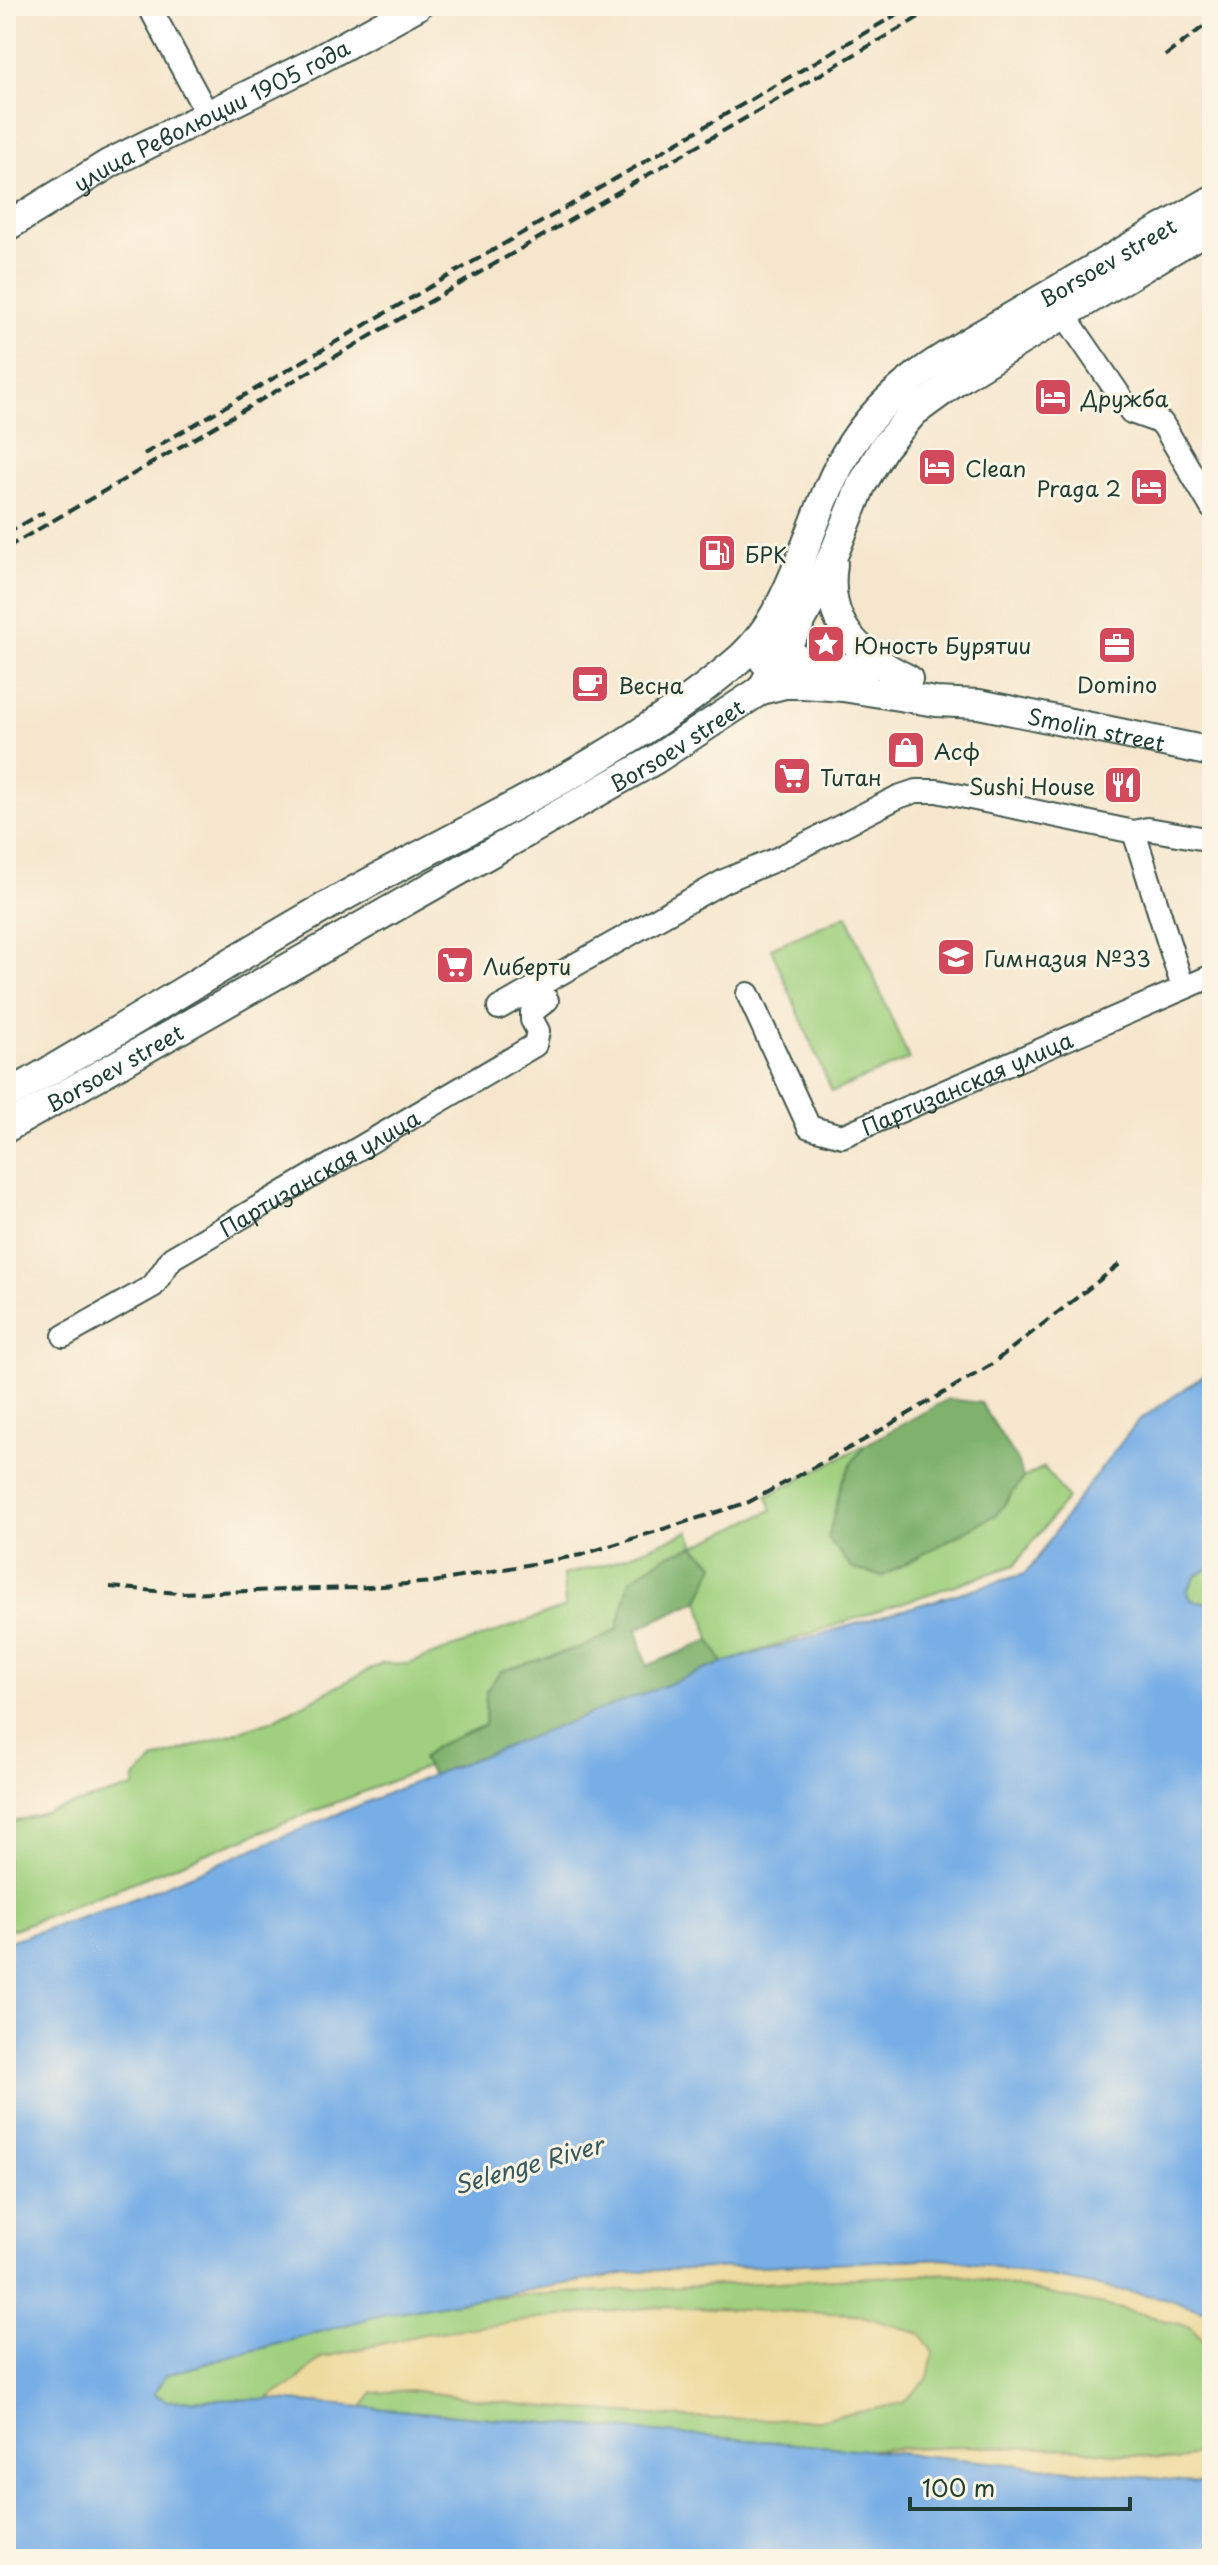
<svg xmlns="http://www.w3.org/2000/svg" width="1218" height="2565" viewBox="0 0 1218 2565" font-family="'Playpen Sans',sans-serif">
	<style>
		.green { fill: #a0d07f; stroke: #60865a; stroke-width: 2 }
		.forest { fill: #80b26e; stroke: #507851; stroke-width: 2 }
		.sand { fill: #eeda9e; stroke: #868c69; stroke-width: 2 }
		.water { fill: #78aee6; stroke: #4c768d; stroke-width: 2 }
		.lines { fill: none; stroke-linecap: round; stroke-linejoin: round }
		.minor-casing { stroke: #3f564b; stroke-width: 26 }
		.major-casing { stroke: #3f564b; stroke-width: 32 }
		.minor { stroke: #fff; stroke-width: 22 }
		.major { stroke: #fff; stroke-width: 28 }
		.rail { stroke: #1f3d34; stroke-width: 4; stroke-dasharray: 12 6; stroke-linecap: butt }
		.labels { text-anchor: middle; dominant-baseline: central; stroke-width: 6; stroke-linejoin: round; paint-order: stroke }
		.street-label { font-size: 22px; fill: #1f3d34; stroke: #fcf5e5 }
		.poi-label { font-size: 22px; fill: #1f3d34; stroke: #fcf5e5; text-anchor: start }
		.water-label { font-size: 24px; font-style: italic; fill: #355960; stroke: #fcf5e5 }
	</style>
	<rect width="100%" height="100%" fill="#fcf5e5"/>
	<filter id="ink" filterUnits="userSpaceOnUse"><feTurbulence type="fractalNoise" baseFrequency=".0125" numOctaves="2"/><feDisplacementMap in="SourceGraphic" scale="16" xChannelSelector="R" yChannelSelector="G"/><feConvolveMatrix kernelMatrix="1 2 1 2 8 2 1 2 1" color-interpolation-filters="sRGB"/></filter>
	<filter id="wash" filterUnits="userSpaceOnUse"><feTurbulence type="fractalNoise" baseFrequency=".006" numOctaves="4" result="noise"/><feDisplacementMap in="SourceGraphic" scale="32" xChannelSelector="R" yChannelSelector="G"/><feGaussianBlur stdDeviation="1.8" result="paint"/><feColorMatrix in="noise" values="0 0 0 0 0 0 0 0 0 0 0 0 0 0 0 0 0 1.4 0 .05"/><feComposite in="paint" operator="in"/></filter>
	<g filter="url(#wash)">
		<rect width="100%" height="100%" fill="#f6e6cd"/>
		<!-- green -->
		<g class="green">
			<polygon points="847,915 909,1059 832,1092 771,948"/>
			<polygon points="865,1445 851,1464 853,1569 883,1576 997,1514 1023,1478 1044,1467 1067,1498 1015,1565 723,1663 710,1640 699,1600 715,1564 694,1546 664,1557 630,1581 617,1630 585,1646 501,1671 486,1691 485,1725 436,1746 422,1759 427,1767 6,1932 6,1824 134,1787 135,1778 154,1760 273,1720 382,1663 408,1664 565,1607 563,1575 613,1562 689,1531 695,1546 772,1510 767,1496"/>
			<polygon points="1212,1567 1212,1603 1191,1600 1187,1590 1197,1575"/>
			<polygon points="950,2273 1127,2310 1190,2327 1212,2349 1212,2440 1204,2450 1177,2461 1079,2449 960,2446 865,2450 362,2407 373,2393 410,2390 525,2405 690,2418 856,2314 658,2307 570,2315 321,2358 293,2384 266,2399 167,2401 154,2394 165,2375 381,2315 488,2297"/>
		</g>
		<!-- forest -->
		<g class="forest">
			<polygon points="948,1399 981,1403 1018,1462 1023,1478 997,1514 883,1576 853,1569 828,1538 842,1482 851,1464 865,1445"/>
			<polygon points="694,1546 715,1565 699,1600 637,1629 647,1666 710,1640 723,1663 432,1775 422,1759 436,1746 485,1725 486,1691 501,1671 585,1646 617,1630 630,1580 664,1557"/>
		</g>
		<!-- sand -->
		<g class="sand">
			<polygon points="946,2258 1169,2299 1212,2313 1212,2349 1190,2327 1127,2310 950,2273 488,2297 640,2271"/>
			<polygon points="658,2307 856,2314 921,2334 933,2353 928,2378 903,2403 819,2420 689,2418 525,2405 410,2390 373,2393 362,2407 266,2399 293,2384 321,2358 424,2334 570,2315"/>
			<polygon points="1212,2440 1212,2484 866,2450 960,2446 1079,2449 1177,2461 1204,2450"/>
		</g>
		<!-- water -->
		<polygon class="water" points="1212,1370 1212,1567 1197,1575 1187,1590 1191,1600 1212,1603 1212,2313 1169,2299 946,2258 640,2271 381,2315 165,2375 154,2394 167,2401 266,2399 866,2450 1212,2484 1212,2559 6,2559 6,1942 113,1907 432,1775 723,1663 1024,1574 1032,1566 1077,1500 1138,1421"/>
	</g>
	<g filter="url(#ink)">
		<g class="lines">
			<defs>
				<g id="minor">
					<polyline points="149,6 207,114"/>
					<polyline points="1057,304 1131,412 1162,423 1212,508"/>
					<polyline points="1134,832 1183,988"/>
					<path id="s1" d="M748,994l61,133 33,9 370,-160"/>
					<polyline points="499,1008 724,881 777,859 898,797 916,791 937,791 1134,832 1148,829 1212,840"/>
					<path id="s2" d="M64,1336l89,-50 19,-28 363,-213 3,-14 -6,-11v-8l15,-12"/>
				</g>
				<g id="major">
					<path id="s3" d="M6,227l104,-64 197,-97 110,-60"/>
					<path d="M833,564c-9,60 25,91 75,115"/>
					<polyline points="764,661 781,656 864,672"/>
					<path id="s4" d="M761,690l24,-6h18l40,3 93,15 43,2 233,48"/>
					<path id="s5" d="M6,1096c119,-67 233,-142 353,-208 128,-70 264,-130 377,-226 62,-52 72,-150 115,-217 43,-67 107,-96 174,-136 62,-37 125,-73 187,-109"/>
					<path id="s6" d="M6,1128l650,-369 105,-69 45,-78 29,-61 26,-65 23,-39 30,-35 48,-35 58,-36 192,-115"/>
				</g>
			</defs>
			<!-- minor casing -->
			<use href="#minor" class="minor-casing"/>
			<!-- major casing -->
			<use href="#major" class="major-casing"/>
			<!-- minor -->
			<use href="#minor" class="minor"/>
			<!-- major -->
			<use href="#major" class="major"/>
			<!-- rail -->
			<g class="rail">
				<polyline points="1165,56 1212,20"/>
				<polyline points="144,454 911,6"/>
				<polyline points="6,534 44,512"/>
				<polyline points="6,548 938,6"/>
				<polyline points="110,1587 179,1593 356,1588 433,1582 581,1555 749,1502 864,1440 989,1366 1124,1261"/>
			</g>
		</g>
	</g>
	<!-- icons -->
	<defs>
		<symbol id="hotel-square" viewBox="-11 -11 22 22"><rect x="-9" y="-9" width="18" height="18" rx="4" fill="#d1495b" stroke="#fcf5e5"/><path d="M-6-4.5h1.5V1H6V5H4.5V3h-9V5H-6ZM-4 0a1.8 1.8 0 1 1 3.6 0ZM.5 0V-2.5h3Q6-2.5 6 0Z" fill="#fff"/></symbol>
		<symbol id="fuel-square" viewBox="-11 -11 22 22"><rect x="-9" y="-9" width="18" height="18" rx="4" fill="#d1495b" stroke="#fcf5e5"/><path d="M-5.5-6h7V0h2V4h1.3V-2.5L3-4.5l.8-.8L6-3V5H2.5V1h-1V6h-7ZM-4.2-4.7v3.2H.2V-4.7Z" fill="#fff"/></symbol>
		<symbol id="sight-square" viewBox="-11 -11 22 22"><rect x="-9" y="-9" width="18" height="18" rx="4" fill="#d1495b" stroke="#fcf5e5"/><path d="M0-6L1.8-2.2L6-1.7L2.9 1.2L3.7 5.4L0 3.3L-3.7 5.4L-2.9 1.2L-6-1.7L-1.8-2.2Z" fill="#fff"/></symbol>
		<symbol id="office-square" viewBox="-11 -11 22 22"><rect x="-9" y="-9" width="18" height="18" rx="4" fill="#d1495b" stroke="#fcf5e5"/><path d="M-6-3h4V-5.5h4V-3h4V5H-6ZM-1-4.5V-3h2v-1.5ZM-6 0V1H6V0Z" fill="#fff"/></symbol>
		<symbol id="cafe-square" viewBox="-11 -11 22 22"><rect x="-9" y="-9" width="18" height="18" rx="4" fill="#d1495b" stroke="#fcf5e5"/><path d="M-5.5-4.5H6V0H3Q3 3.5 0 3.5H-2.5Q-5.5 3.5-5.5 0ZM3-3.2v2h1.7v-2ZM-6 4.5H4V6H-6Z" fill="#fff"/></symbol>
		<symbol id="shop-square" viewBox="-11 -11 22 22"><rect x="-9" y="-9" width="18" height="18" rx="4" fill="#d1495b" stroke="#fcf5e5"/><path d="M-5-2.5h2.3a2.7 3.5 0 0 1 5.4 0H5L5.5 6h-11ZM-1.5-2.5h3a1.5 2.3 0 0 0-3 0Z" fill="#fff"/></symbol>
		<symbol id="supermarket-square" viewBox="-11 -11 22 22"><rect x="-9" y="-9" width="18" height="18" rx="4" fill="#d1495b" stroke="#fcf5e5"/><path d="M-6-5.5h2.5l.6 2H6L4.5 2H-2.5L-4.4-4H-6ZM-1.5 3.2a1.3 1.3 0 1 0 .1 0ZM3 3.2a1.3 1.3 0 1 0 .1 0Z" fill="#fff"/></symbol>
		<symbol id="restaurant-square" viewBox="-11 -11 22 22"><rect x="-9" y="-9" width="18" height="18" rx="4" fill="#d1495b" stroke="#fcf5e5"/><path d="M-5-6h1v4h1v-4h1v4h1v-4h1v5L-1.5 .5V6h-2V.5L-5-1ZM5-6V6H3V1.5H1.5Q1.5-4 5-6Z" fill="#fff"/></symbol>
		<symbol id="school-square" viewBox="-11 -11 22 22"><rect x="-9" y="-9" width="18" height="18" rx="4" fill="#d1495b" stroke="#fcf5e5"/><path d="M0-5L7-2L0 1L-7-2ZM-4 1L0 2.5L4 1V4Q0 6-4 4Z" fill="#fff"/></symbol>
	</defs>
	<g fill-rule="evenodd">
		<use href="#hotel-square" x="1031" y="375" width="44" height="44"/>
		<use href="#hotel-square" x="915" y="445" width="44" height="44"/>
		<use href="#hotel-square" x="1127" y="465" width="44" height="44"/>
		<use href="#fuel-square" x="695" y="531" width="44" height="44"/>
		<use href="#sight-square" x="804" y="622" width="44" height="44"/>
		<use href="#office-square" x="1095" y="623" width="44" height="44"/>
		<use href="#cafe-square" x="568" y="662" width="44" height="44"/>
		<use href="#shop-square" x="884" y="728" width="44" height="44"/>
		<use href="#supermarket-square" x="770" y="754" width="44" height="44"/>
		<use href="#restaurant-square" x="1101" y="763" width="44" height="44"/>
		<use href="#school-square" x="934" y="935" width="44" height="44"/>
		<use href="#supermarket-square" x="433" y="943" width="44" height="44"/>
	</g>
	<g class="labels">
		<!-- street labels -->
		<g class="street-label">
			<text stroke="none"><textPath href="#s3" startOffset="234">улица Революции 1905 года</textPath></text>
			<text stroke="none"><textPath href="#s5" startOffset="1416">Borsoev street</textPath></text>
			<text stroke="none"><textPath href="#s4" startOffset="340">Smolin street</textPath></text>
			<text stroke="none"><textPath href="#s6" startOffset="772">Borsoev street</textPath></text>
			<text stroke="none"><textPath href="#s6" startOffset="124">Borsoev street</textPath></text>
			<text stroke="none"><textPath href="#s1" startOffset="316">Партизанская улица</textPath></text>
			<text stroke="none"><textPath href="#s2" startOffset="306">Партизанская улица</textPath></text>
		</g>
		<!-- poi labels -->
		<g class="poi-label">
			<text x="1081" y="397">Дружба</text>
			<text x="965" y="467">Clean</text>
			<text x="1121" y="487" text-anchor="end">Praga 2</text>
			<text x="745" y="553">БРК</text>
			<text x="854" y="644">Юность Бурятии</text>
			<text x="1117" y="683" text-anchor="middle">Domino</text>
			<text x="618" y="684">Весна</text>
			<text x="934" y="750">Асф</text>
			<text x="820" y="776">Титан</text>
			<text x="1095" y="785" text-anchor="end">Sushi House</text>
			<text x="984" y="957">Гимназия №33</text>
			<text x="483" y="965">Либерти</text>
		</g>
		<!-- water labels -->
		<g class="water-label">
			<text transform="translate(528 2164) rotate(-16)">Selenge River</text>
		</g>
	</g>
	<!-- margin -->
	<rect width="1218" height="2565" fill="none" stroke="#fcf5e5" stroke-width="32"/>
	<!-- scale -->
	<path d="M910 2497v12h220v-12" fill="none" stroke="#1f3d34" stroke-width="4"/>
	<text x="922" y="2497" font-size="24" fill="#1f3d34" stroke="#fcf5e5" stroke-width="6" paint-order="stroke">100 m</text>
</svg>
